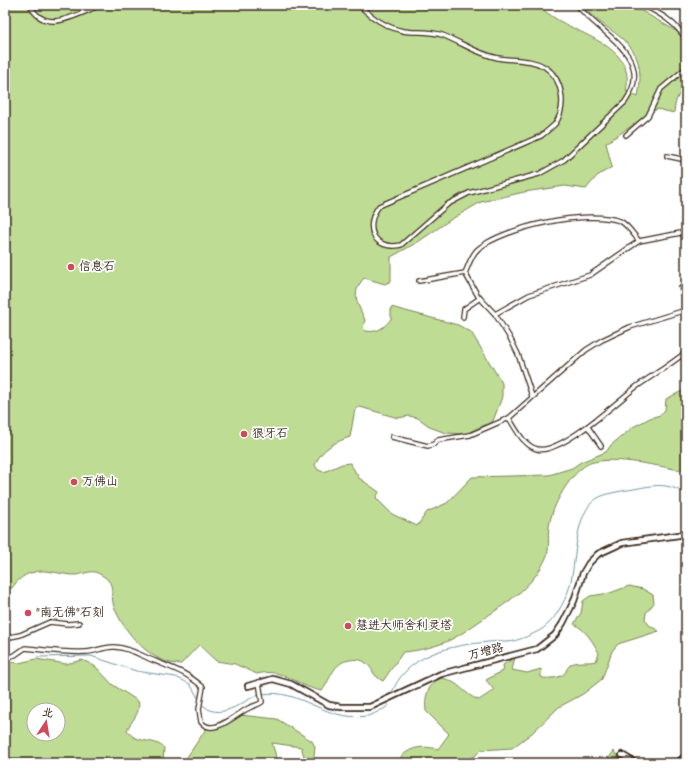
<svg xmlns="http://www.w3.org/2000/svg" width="691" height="768" viewBox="0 0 691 768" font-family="Mynerve,'LXGW WenKai TC',sans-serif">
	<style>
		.green { fill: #bedc94; stroke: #7c8359; fill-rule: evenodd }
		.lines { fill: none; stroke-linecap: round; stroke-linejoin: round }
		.stream { stroke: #6f959d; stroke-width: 1 }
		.street-casing { stroke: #3b2a1e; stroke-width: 6 }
		.secondary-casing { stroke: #3b2a1e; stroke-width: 8 }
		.street { stroke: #fff; stroke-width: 3.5 }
		.secondary { stroke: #fff; stroke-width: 4.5 }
		.poi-dot { fill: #d1495b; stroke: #fff; stroke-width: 1.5 }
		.labels { text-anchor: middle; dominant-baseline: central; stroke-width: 3.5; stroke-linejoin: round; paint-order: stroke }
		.poi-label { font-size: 12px; fill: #3b2a1e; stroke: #fff; text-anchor: start }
		.street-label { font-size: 12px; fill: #3b2a1e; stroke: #fff }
	</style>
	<rect width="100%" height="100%" fill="#fff"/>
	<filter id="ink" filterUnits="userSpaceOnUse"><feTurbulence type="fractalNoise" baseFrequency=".025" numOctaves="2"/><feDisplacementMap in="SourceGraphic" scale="8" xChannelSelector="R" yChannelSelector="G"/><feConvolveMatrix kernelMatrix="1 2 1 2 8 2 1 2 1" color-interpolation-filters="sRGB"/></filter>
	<g filter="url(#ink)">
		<!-- green -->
		<g class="green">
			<path d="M5,5h534c25,30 99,34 87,86l12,6c11,-59 -26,-58 -57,-92h36l25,6 44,26v53c-10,3 -11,14 -12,23l-17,-4 -51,34 6,24 -15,9 -11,13 -21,-3 -41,6 -43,10 -31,18 -32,22 -27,15v24l-6,3 -21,-6c-14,16 -6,26 1,42l-2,8 3,3c11,2 18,-3 25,-12v-12l67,18 13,7 31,51v14l-9,24 -28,13 -19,-1 -14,-5 -14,-10 -9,-2 -11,2 -38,-11 -5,2 -5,28c-15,5 -29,12 -35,28l3,5 6,2 18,-8 8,-1 9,15 20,14 -3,6 16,16 25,12 10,-14 20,-9 25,-26 77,-2 23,-7 9,-6 25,-10 5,-7 22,-18 17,-9 10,-3 5,-5 1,-11 20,-10v82c-26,-4 -71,-16 -96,-8 -19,8 -39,44 -41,64 -2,11 2,22 -4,33 -13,28 -40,44 -65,61 -9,6 -18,13 -28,18 -13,7 -34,12 -49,13l-20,29c-12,-6 -9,-12 -17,-18 -5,-4 -10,-4 -16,-3 -17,2 -19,19 -28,31 -25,-4 -37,-24 -65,-17l-22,-10 -19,-3 -17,-16 -18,19c-29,1 -57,-32 -67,-57 -3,-8 0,-21 -6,-27 -4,-4 -8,-6 -13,-8 -6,-1 -12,2 -18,3 -15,1 -31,-8 -46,-2 -8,2 -14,8 -19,15h-7z"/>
			<path d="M629,586l14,3 10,6 1,8 -8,10 -1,6 4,6 10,6 -41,13 -6,7 -10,28 -19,15 -24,13 -27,26 -20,15 -31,2 -6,6 -13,7h-65c9,-16 24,-18 41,-14l11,-15 -23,-23c-2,-14 2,-28 16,-33 17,3 22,17 37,22l15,-10 -8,-10 18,-10 -1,-5 12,-8 -3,13 15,3 14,-4v8c4,2 6,1 10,1 20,-1 12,-12 23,-15 7,-2 15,0 22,-2l3,-8c-6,-11 -13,-23 -25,-29l7,-11 2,-12 7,-5 20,-3z"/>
			<path d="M36,659l30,5 16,-4 7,3 7,4 17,18 25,16c4,11 -7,20 -11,29 9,15 26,7 37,18l-1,15h-158v-102l14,2zM34,710h24v24h-24z"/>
			<polygon points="240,715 277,719 312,741 315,747 314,757 309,761 305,759 301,747 272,743 276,756 275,763 183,763 206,729 223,720"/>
			<polygon points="614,751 619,759 623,763 605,763"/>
		</g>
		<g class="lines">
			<!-- stream -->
			<g class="stream">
				<polyline points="37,657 91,656 136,671 176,677 190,684 200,701"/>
				<path d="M262,694c39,-6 62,28 105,22 6,-1 14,-6 20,-9l3,-7"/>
				<path d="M391,695c14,-41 60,-50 98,-53 6,-1 12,0 18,0 9,0 33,-10 39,-16 11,-9 22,-30 25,-45 5,-22 4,-68 25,-82 9,-6 26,-8 38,-10 21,-4 32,-7 52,5"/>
				<path d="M201,703c17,21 42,-2 58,-9"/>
			</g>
			<defs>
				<g id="street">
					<path d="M30,5c15,31 47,9 71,0"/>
					<polyline points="305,5 308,5"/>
					<path d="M359,5c12,12 26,22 44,26 13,2 26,0 39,4 19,7 35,19 56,23 16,3 32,0 47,9 18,12 22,40 10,57 -4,4 -9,8 -14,12l-162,70c-16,21 -5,45 22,39l47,-41 21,-11 70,-19 25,-14 61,-58c32,-46 -26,-68 -48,-97"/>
					<path d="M643,5c18,9 32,17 43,34"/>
					<polyline points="626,135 648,116 661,89 686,68"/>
					<polyline points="667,156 686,160"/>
					<polyline points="419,281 465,273"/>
					<polyline points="681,288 686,301"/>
					<polyline points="495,314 529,295 590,275 639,241 686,232"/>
					<polyline points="463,317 464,309 480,298"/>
					<path d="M532,396l-14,-42 -8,-16 -15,-24 -17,-18 -13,-23c4,-8 6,-18 13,-24 27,-22 109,-40 142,-28 7,3 14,14 19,20"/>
					<path d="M509,418c7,11 14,27 28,31 23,6 80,-47 99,-62 17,-12 34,-22 50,-35"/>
					<polyline points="588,427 601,446"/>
					<polyline points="392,437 428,446 434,444 438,440 470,435 509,418 586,350 602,340 630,327 686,310"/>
					<polyline points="5,638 20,635 50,622 68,624 79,623"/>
					<path d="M5,658l10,-3 10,-7c20,2 40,5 61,4 10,0 18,-6 29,-5 16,1 26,9 40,14 22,9 30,11 48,26l-4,22 2,13c13,16 37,-10 50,-15 4,-2 8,-2 11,-5l-3,-20"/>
				</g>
				<g id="secondary">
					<polyline points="248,686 273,679 291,684 329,705 341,707 370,707 441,674 537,649 555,635 563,623 574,601 583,573 589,563 598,554 622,543 686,534"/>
					<polyline points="622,755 635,763"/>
					<polyline points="677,763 686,756"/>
				</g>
			</defs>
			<!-- street casing -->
			<use href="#street" class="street-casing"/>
			<!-- secondary casing -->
			<use href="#secondary" class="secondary-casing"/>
			<!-- street -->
			<use href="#street" class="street"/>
			<!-- secondary -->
			<use href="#secondary" class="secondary"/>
		</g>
	</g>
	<!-- markers -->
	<g class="poi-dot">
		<circle cx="71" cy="267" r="4"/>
		<circle cx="244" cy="434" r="4"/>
		<circle cx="74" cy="482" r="4"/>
		<circle cx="28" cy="613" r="4"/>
		<circle cx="348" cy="626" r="4"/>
	</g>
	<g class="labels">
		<!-- poi labels -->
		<g class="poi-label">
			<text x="79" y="267">信息石</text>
			<text x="252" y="434">狼牙石</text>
			<text x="82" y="482">万佛山</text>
			<text x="36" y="613">"南无佛"石刻</text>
			<text x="356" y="626">慧进大师舍利灵塔</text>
		</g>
		<!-- street labels -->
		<g class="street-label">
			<text transform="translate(486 652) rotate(-14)">万增路</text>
		</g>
	</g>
	<!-- margin -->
	<rect width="691" height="768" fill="none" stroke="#fff" stroke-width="20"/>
	<rect x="10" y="10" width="671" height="748" fill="none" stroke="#3b2a1e" stroke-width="1.5" filter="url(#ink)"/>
	<!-- north arrow -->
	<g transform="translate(46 722) rotate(12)"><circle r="19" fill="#ffffff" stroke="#b1aaa5"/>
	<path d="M0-3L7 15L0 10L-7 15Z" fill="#d1495b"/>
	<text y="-6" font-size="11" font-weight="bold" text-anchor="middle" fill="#3b2a1e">北</text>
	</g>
</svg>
